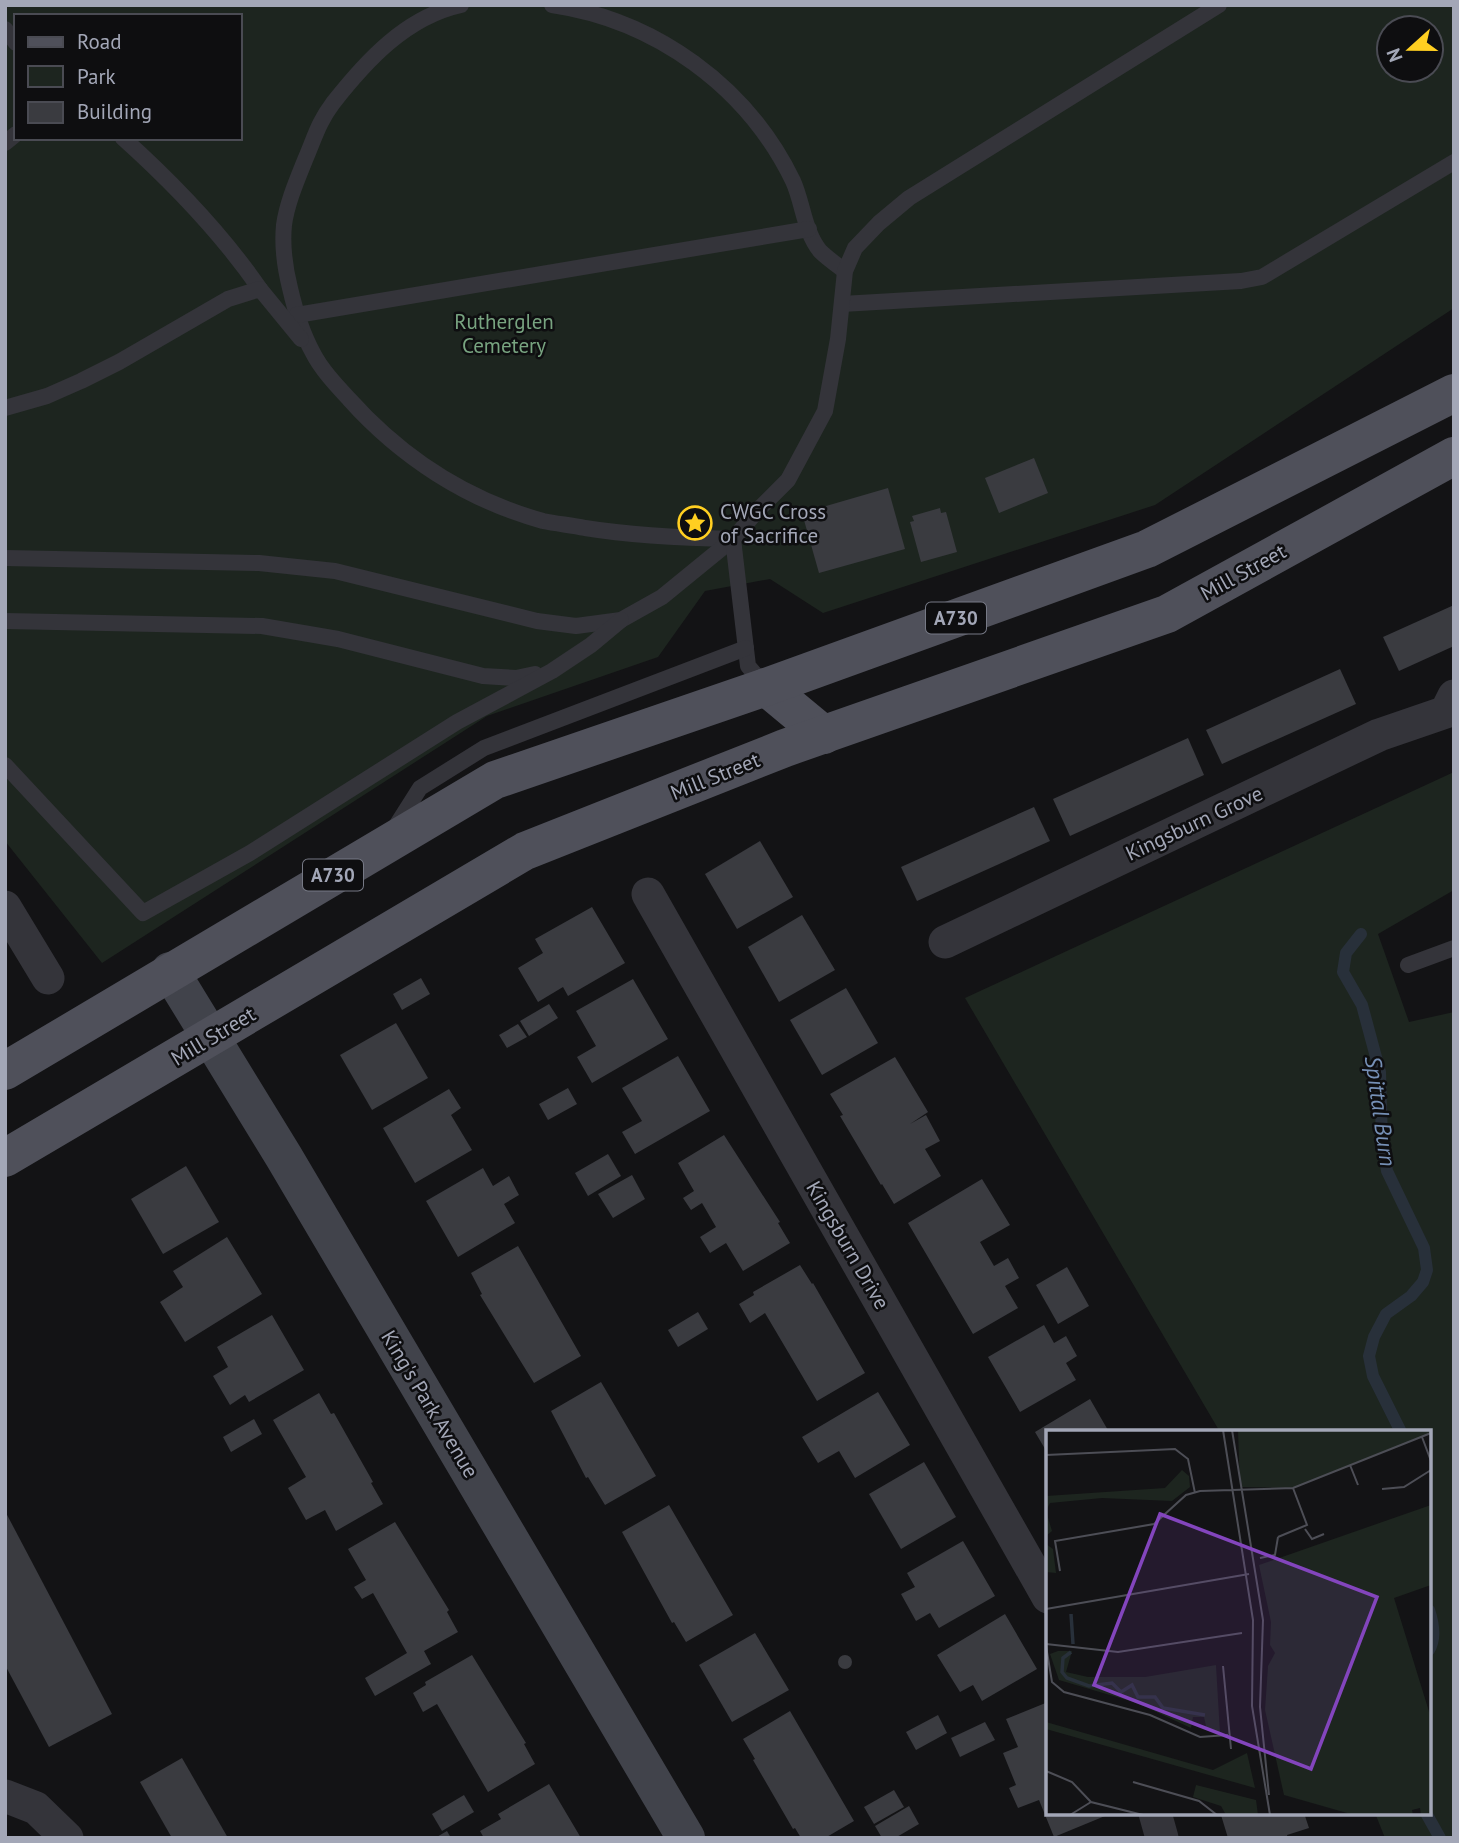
<svg xmlns="http://www.w3.org/2000/svg" width="1459" height="1843" viewBox="0 0 1459 1843" font-family="'PT Sans',sans-serif">
	<style>
		.green { fill: #1d251f; fill-rule: evenodd }
		.lines { fill: none; stroke-linecap: round; stroke-linejoin: round }
		.stream { stroke: #28303a; stroke-width: 12 }
		.building { fill: #3a3b40 }
		.lane { stroke: #34343a; stroke-width: 16 }
		.street { stroke: #34343a; stroke-width: 33 }
		.secondary { stroke: #41434b; stroke-width: 38 }
		.primary { stroke: #4f505a; stroke-width: 38 }
		.labels { text-anchor: middle; dominant-baseline: central; stroke-width: 5; stroke-linejoin: round; paint-order: stroke }
		.shield { fill: #0e0e10; stroke: #767985; stroke-width: 2 }
		.shield-label { font-size: 19px; font-weight: bold; fill: #a3a7b7 }
		.park-label { font-size: 21px; fill: #78a480; stroke: #0e0e10 }
		.poi-label { font-size: 21px; fill: #a3a7b7; stroke: #0e0e10; text-anchor: start }
		.street-label { font-size: 21px; fill: #a3a7b7; stroke: #0e0e10 }
		.water-label { font-size: 23px; font-style: italic; fill: #7690b6; stroke: #0e0e10 }
		.inset-river { fill: none; stroke: #28303a; stroke-width: 3.5 }
		.inset-road { fill: none; stroke: #4d4e56; stroke-width: 2 }
		.view { fill: #8345bd; fill-opacity: 0.15; stroke: #8345bd; stroke-width: 3.5 }
		.inset-edge { fill: none; stroke: #a3a7b7; stroke-width: 3.5 }
	</style>
	<rect width="100%" height="100%" fill="#131315"/>
	<!-- green -->
	<g class="green">
		<path d="M5,5h1449v303l-299,197 -332,108 -53,-34 -65,12 -47,66 -171,59 -385,247 -97,-122zM16,16h224v122h-224zM1389,28h42v42h-42z"/>
		<polygon points="1454,772 1454,890 1378,934 1409,1022 1454,1012 1454,1838 1385,1838 1375,1813 1429,1813 1429,1432 1220,1432 965,998"/>
	</g>
	<g class="lines">
		<!-- stream -->
		<g class="stream">
			<polyline points="1361,934 1346,953 1343,972 1362,1005 1380,1072 1382,1141 1387,1171 1424,1248 1427,1270 1423,1282 1411,1296 1386,1314 1374,1337 1369,1356 1373,1376 1401,1432"/>
			<path d="M1429,1610c4,12 7,29 0,40"/>
			<polyline points="1426,1813 1440,1838"/>
		</g>
	</g>
	<!-- building -->
	<g class="building">
		<polygon points="1034,458 1048,493 999,513 985,478"/>
		<polygon points="888,488 905,549 819,573 802,513"/>
		<polygon points="940,508 941,513 946,512 957,552 921,562 910,522 914,521 912,516"/>
		<polygon points="1454,605 1454,646 1399,671 1383,637"/>
		<polygon points="1340,669 1356,704 1222,764 1206,730"/>
		<polygon points="1188,738 1204,775 1070,836 1053,799"/>
		<polygon points="1034,807 1050,841 917,901 901,867"/>
		<polygon points="760,841 793,897 737,929 705,874"/>
		<polygon points="592,907 625,963 568,996 563,987 538,1002 518,968 543,953 535,939"/>
		<polygon points="802,915 835,970 779,1002 748,947"/>
		<polygon points="421,978 430,994 402,1010 393,994"/>
		<polygon points="633,979 668,1039 592,1083 577,1057 596,1046 576,1011"/>
		<polygon points="846,988 878,1043 822,1075 790,1020"/>
		<polygon points="549,1004 558,1018 529,1036 520,1021"/>
		<polygon points="396,1023 428,1078 372,1110 340,1055"/>
		<polygon points="518,1024 527,1037 507,1048 499,1035"/>
		<polygon points="678,1056 710,1111 635,1154 622,1132 642,1121 622,1088"/>
		<polygon points="895,1057 928,1112 910,1124 926,1115 940,1141 925,1149 941,1176 894,1204 882,1184 881,1185 840,1116 843,1115 830,1094"/>
		<polygon points="568,1088 577,1104 548,1120 539,1104"/>
		<polygon points="449,1089 461,1108 451,1115 472,1150 415,1183 383,1128"/>
		<polygon points="724,1135 780,1222 778,1223 790,1243 743,1271 726,1243 710,1253 700,1237 716,1227 702,1203 691,1210 683,1198 694,1191 678,1163"/>
		<polygon points="608,1154 621,1176 588,1196 575,1173"/>
		<polygon points="186,1166 219,1222 163,1254 131,1199"/>
		<polygon points="483,1168 493,1186 509,1176 519,1195 504,1204 515,1223 458,1257 426,1201"/>
		<polygon points="632,1175 645,1199 613,1218 598,1194"/>
		<polygon points="982,1179 1010,1225 980,1242 994,1266 1008,1258 1019,1278 1005,1286 1018,1308 973,1334 908,1223"/>
		<polygon points="227,1237 262,1294 185,1342 160,1302 183,1287 173,1271"/>
		<polygon points="518,1246 581,1356 534,1383 480,1295 482,1294 471,1273"/>
		<polygon points="800,1265 812,1284 813,1283 865,1373 817,1401 765,1313 750,1323 739,1304 754,1295 753,1292"/>
		<polygon points="1067,1267 1089,1306 1058,1324 1036,1285"/>
		<polygon points="698,1312 708,1329 678,1347 668,1330"/>
		<polygon points="272,1315 304,1370 249,1402 245,1395 230,1405 213,1376 228,1367 217,1347"/>
		<polygon points="1044,1325 1054,1343 1066,1336 1077,1356 1066,1363 1076,1380 1020,1412 988,1357"/>
		<polygon points="601,1382 656,1476 605,1505 588,1477 586,1478 551,1411"/>
		<polygon points="878,1392 910,1445 855,1478 839,1451 818,1463 802,1437"/>
		<polygon points="319,1393 331,1414 334,1413 373,1482 371,1483 383,1504 336,1531 325,1510 306,1520 288,1488 306,1477 273,1420"/>
		<polygon points="1090,1399 1109,1432 1048,1432 1048,1454 1035,1432"/>
		<polygon points="254,1419 262,1434 231,1452 223,1437"/>
		<polygon points="924,1462 956,1517 901,1549 869,1494"/>
		<polygon points="669,1505 733,1615 686,1642 674,1622 672,1623 622,1532"/>
		<polygon points="5,1511 112,1714 49,1747 5,1665"/>
		<polygon points="395,1522 449,1610 447,1612 458,1632 424,1651 431,1664 375,1696 365,1678 407,1653 373,1593 362,1599 354,1587 366,1580 348,1549"/>
		<polygon points="963,1541 995,1596 939,1628 930,1613 916,1621 901,1594 915,1587 907,1573"/>
		<polygon points="1005,1614 1037,1669 982,1701 973,1685 960,1692 937,1655"/>
		<polygon points="755,1633 789,1690 732,1722 699,1665"/>
		<polygon points="472,1655 526,1743 524,1744 535,1764 488,1792 437,1704 423,1712 413,1693 426,1685 425,1682"/>
		<circle cx="845" cy="1662" r="7"/>
		<polygon points="1048,1702 1048,1813 1104,1813 1105,1816 1054,1837 1039,1800 1018,1808 1009,1788 1016,1785 1003,1753 1018,1747 1006,1719"/>
		<polygon points="790,1711 854,1821 825,1838 801,1838 795,1828 793,1829 753,1760 755,1759 743,1739"/>
		<polygon points="938,1715 947,1733 916,1750 906,1732"/>
		<polygon points="985,1722 995,1740 960,1757 951,1738"/>
		<polygon points="182,1758 228,1838 172,1838 140,1782"/>
		<polygon points="549,1784 581,1838 484,1838 480,1831 501,1819 498,1814"/>
		<polygon points="894,1790 904,1807 874,1824 864,1807"/>
		<polygon points="464,1795 474,1812 442,1831 432,1814"/>
		<polygon points="909,1806 919,1824 895,1838 882,1838 875,1826"/>
		<polygon points="1222,1813 1304,1813 1309,1828 1287,1835 1288,1838 1228,1838 1221,1815"/>
		<polygon points="447,1831 451,1838 435,1838"/>
	</g>
	<g class="lines">
		<!-- lane -->
		<g class="lane">
			<path d="M461,5c-55,12 -95,56 -128,98 -15,20 -18,34 -28,57 -8,20 -18,43 -21,65 -2,20 1,43 6,63 5,22 12,45 23,65 8,16 23,32 36,46 52,58 118,101 194,122 14,3 28,4 42,7 50,8 98,10 148,11"/>
			<path d="M552,5c103,15 195,81 241,176 10,22 11,50 27,70 7,7 17,14 25,20"/>
			<polyline points="5,29 16,43"/>
			<path d="M123,138c50,45 99,96 137,151"/>
			<polyline points="5,143 16,134"/>
			<polyline points="842,304 1241,281 1262,277 1454,162"/>
			<polyline points="297,315 809,229"/>
			<polyline points="5,408 47,396 81,381 119,362 228,299 260,289 301,339"/>
			<polyline points="5,558 259,563 335,571 537,621 576,626 621,620 662,597 733,539"/>
			<polyline points="5,621 262,626 338,639 483,676 516,678 535,674"/>
			<polyline points="766,687 748,666 733,539 757,511 788,480 825,411 838,339 845,271 855,248 879,223 909,198 1219,5"/>
			<polyline points="5,765 143,913 250,853 457,722 552,671 591,645 621,620"/>
			<polyline points="394,829 420,788 484,748 746,648"/>
			<polyline points="1408,965 1454,948"/>
		</g>
		<!-- street -->
		<g class="street">
			<polyline points="648,894 1048,1597"/>
			<polyline points="5,907 48,978"/>
			<polyline points="945,942 1379,735 1446,712 1454,696"/>
			<polyline points="5,1796 36,1808 67,1838"/>
			<polyline points="1155,1813 1162,1838"/>
		</g>
		<!-- secondary -->
		<polyline class="secondary" points="170,971 284,1157 686,1838"/>
		<!-- primary -->
		<g class="primary">
			<polyline points="766,687 824,735"/>
			<polyline points="5,1071 495,780 766,687 1147,549 1454,393"/>
			<polyline points="5,1158 525,851 785,748 1167,614 1454,456"/>
		</g>
	</g>
	<!-- icons -->
	<defs>
		<symbol id="sight-ring" viewBox="-11 -11 22 22"><circle r="9.5" fill="#0e0e10" stroke="#ffcf21" stroke-width="1.5"/><path d="M0-6L1.8-2.2L6-1.7L2.9 1.2L3.7 5.4L0 3.3L-3.7 5.4L-2.9 1.2L-6-1.7L-1.8-2.2Z" fill="#ffcf21"/></symbol>
	</defs>
	<g fill-rule="evenodd">
		<use href="#sight-ring" x="676" y="504" width="38" height="38"/>
	</g>
	<g class="labels">
		<!-- shield labels -->
		<g class="shield">
			<rect x="926" y="602.5" width="60" height="31" rx="5"/>
			<rect x="303" y="859.5" width="60" height="31" rx="5"/>
		</g>
		<g class="shield-label">
			<text x="956" y="618">A730</text>
			<text x="333" y="875">A730</text>
		</g>
		<!-- park labels -->
		<g class="park-label">
			<text x="504" y="321">Rutherglen<tspan x="504" dy="24">Cemetery</tspan></text>
		</g>
		<!-- poi labels -->
		<g class="poi-label">
			<text x="720" y="511">CWGC Cross<tspan x="720" dy="24">of Sacrifice</tspan></text>
		</g>
		<!-- street labels -->
		<g class="street-label">
			<text transform="translate(1243 572) rotate(-29)">Mill Street</text>
			<text transform="translate(715 776) rotate(-22)">Mill Street</text>
			<text transform="translate(1194 823) rotate(-25)">Kingsburn Grove</text>
			<text transform="translate(213 1036) rotate(-31)">Mill Street</text>
			<text transform="translate(848 1245) rotate(60)">Kingsburn Drive</text>
			<text transform="translate(430 1404) rotate(59)">King's Park Avenue</text>
		</g>
		<!-- water labels -->
		<g class="water-label">
			<text transform="translate(1381 1111) rotate(82)">Spittal Burn</text>
		</g>
	</g>
	<!-- overview -->
	<g transform="translate(1046 1430)">
		<rect width="385" height="385" fill="#131315"/>
		<path d="M192,0h193v3l-138,55 -53,-1zM136,40l7,6 1,11 -18,14 -70,-3 -52,5 -4,8 6,20 -6,5v-40l119,-8zM385,75v80l-37,13 37,120v97h-10l-1,-7 -8,2 1,5h-59l-70,-20 -19,-85 3,-44 7,-13 -5,-8 1,-23 -12,-57zM0,114l7,5 3,24 -10,-1zM12,221h14l-6,21 22,5h57l71,-12 4,68 -13,-2 -3,-14h-11l-2,11 -54,-25 -78,-23 -9,-26zM0,292l167,48 34,-17 8,35 -209,-59zM150,355l60,15 2,15h-32l-5,-9 -28,-9z" fill="#1d251f"/>
		<path class="inset-river" d="M25,184l2,30M25,222l-8,6 -1,14 5,6 22,8 23,-3 9,9 11,-7 6,12h17l8,11 42,7"/>
		<path class="inset-road" d="M177,0l30,190 -1,86 18,109M186,0l31,190 -3,87 9,88M376,7l9,24M0,25l129,-6 13,10 7,34M304,35l8,20M336,59l22,-2 27,-17M259,99l7,10 12,-5M232,107l29,-12 -14,-37M214,128l15,-3 3,-18M14,141l-5,-30 99,-17 32,-29 14,-4 93,-3 138,-55M0,179l203,-35M0,214l72,8 124,-19M0,216l6,36 12,10 86,23 50,22 28,-2M177,236l8,83M0,341l26,11 19,20 52,13M87,352l66,19 18,14M24,385l21,-13"/>
		<path class="view" d="M114,84l217,83 -66,172 -217,-84z"/>
		<rect width="385" height="385" class="inset-edge"/>
	</g>
	<!-- border -->
	<rect width="1459" height="1843" fill="none" stroke="#a3a7b7" stroke-width="14"/>
	<!-- legend -->
	<rect x="14" y="14" width="228" height="126" fill="#0e0e10" stroke="#4a4b53" stroke-width="2"/>
	<rect x="28" y="37" width="35" height="10" fill="#4f505a" stroke="#4a4b53" stroke-width="2"/>
	<text x="77" y="49" font-size="21" fill="#a3a7b7">Road</text>
	<rect x="28" y="66" width="35" height="21" fill="#1d251f" stroke="#4a4b53" stroke-width="2"/>
	<text x="77" y="84" font-size="21" fill="#a3a7b7">Park</text>
	<rect x="28" y="102" width="35" height="21" fill="#3a3b40" stroke="#4a4b53" stroke-width="2"/>
	<text x="77" y="119" font-size="21" fill="#a3a7b7">Building</text>
	<!-- north arrow -->
	<g transform="translate(1410 49) rotate(249)"><circle r="33" fill="#0e0e10" stroke="#4a4b53" stroke-width="2"/>
	<path d="M0-5L12 26L0 18L-12 26Z" fill="#ffcf21"/>
	<text y="-10" font-size="19" font-weight="bold" text-anchor="middle" fill="#a3a7b7">N</text>
	</g>
</svg>
